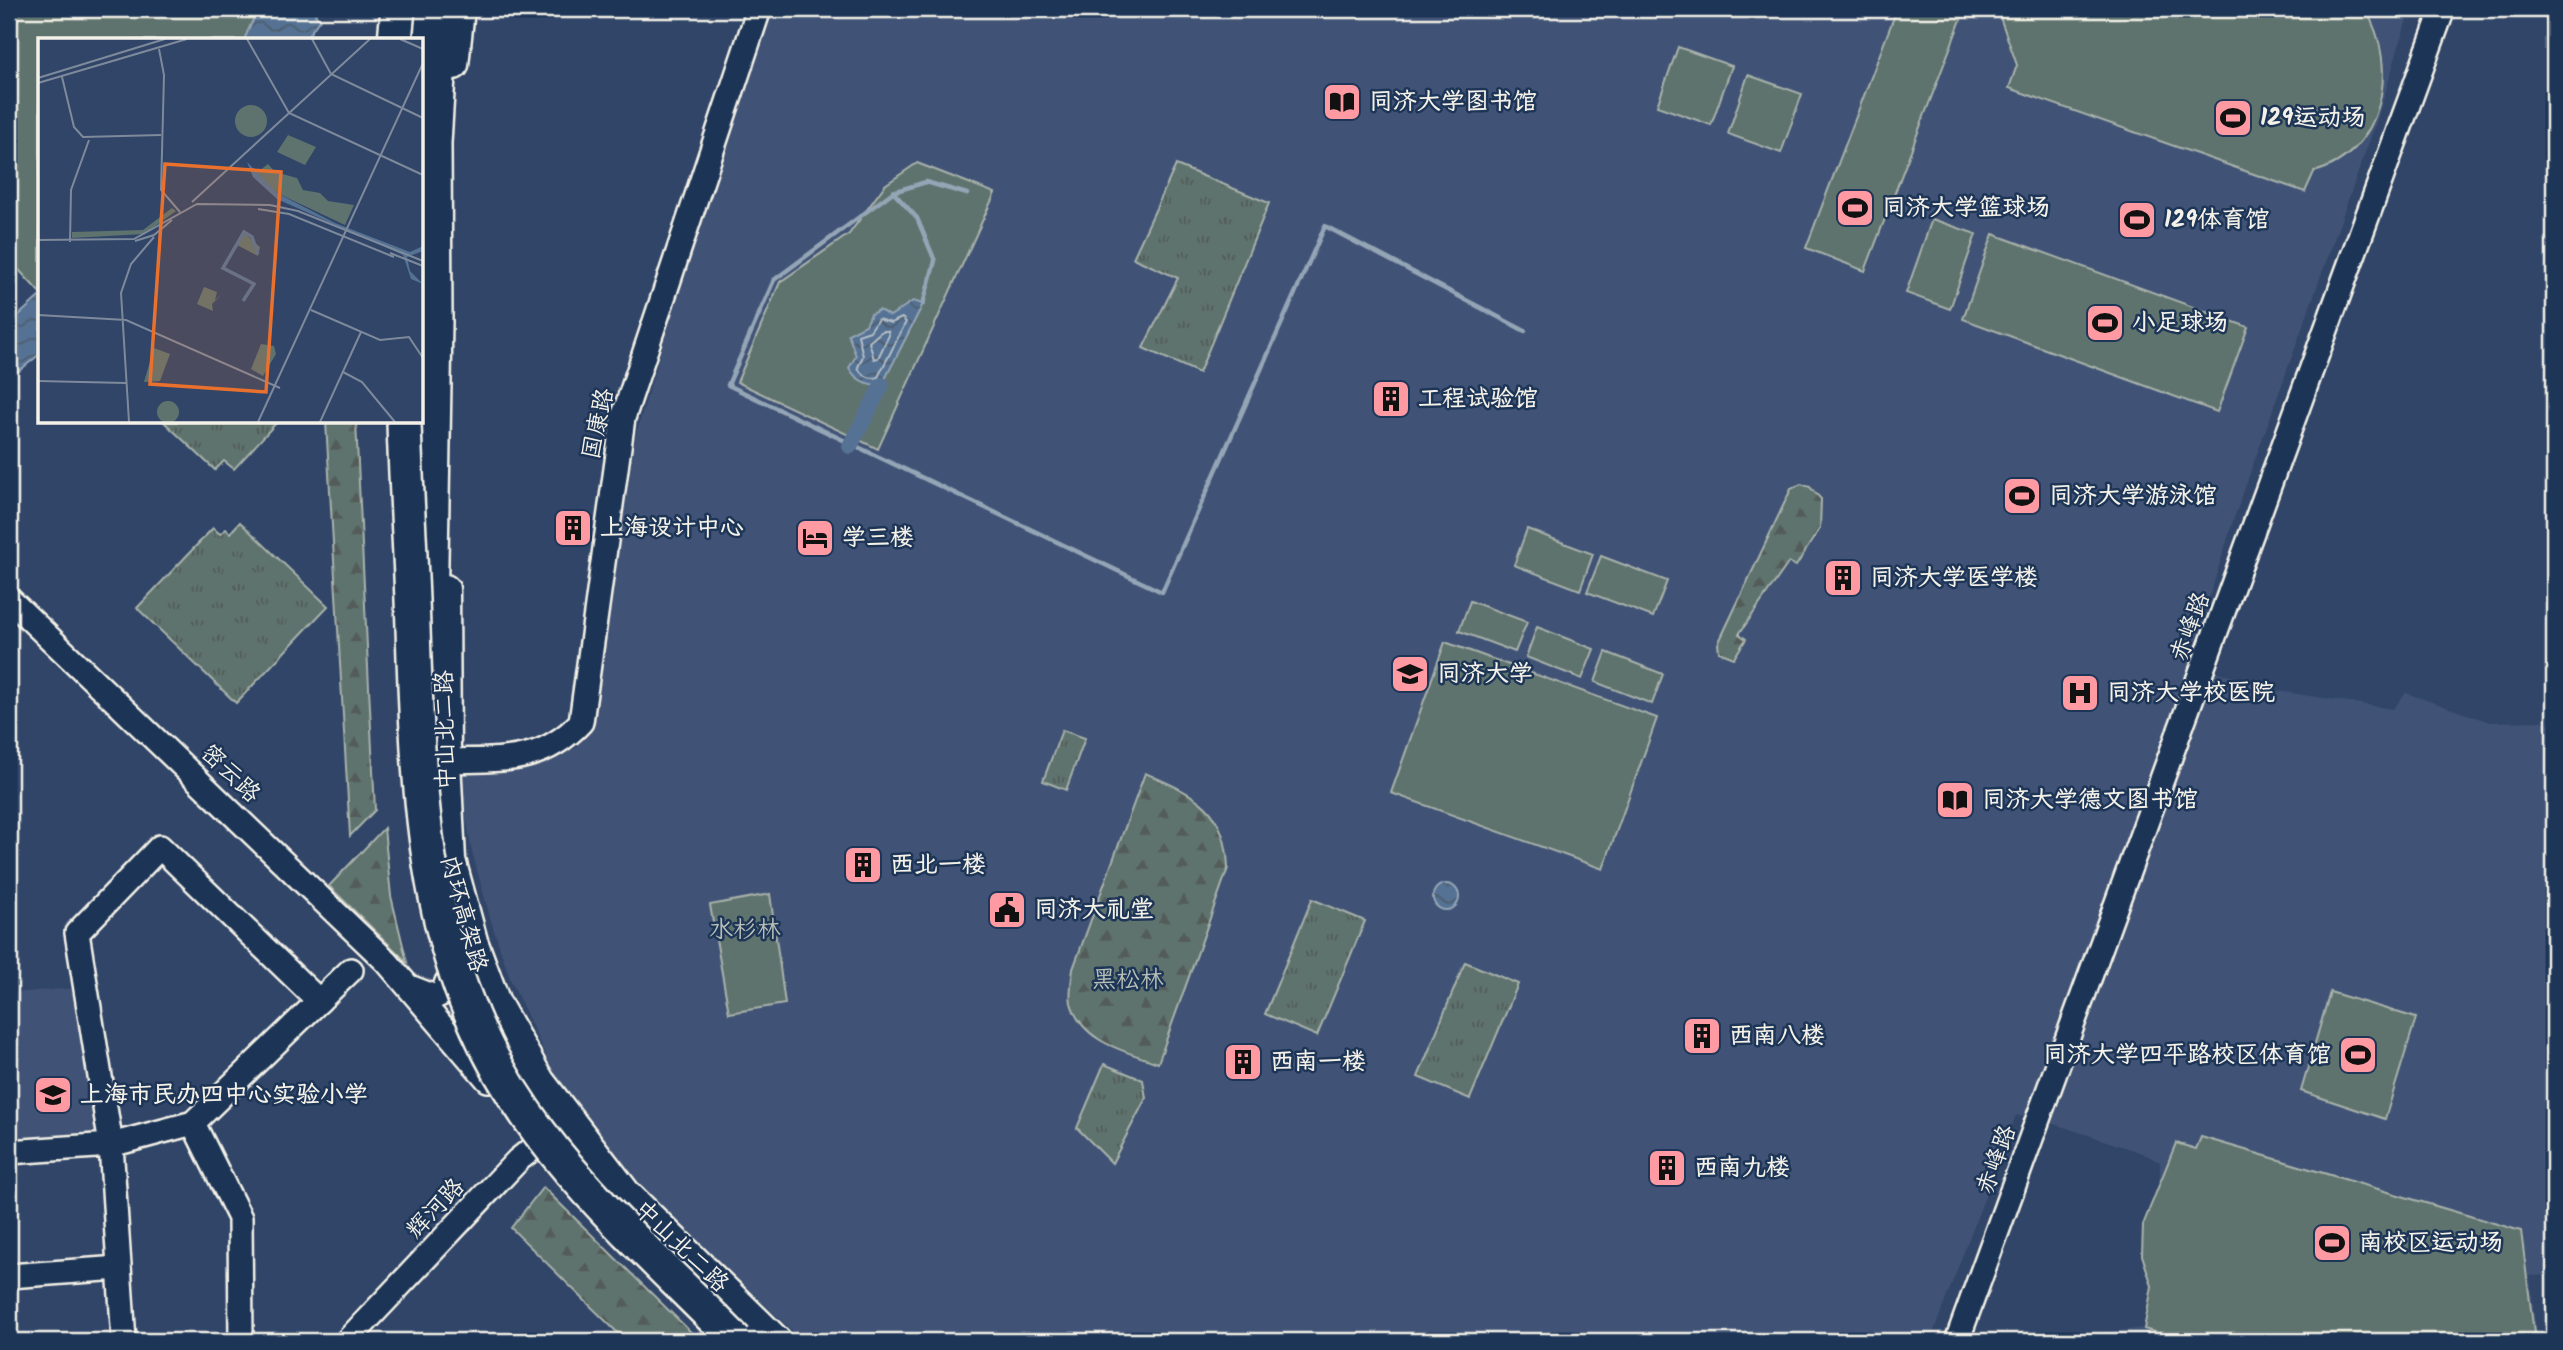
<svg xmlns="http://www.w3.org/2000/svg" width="2563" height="1350" viewBox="0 0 2563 1350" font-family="Kalam,'LXGW WenKai TC',sans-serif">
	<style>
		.built { fill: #415376 }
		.grass { fill: url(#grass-tufts); stroke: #a9b2ab; stroke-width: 2 }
		.forest { fill: url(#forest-firs); stroke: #a9b2ab; stroke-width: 2 }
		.park { fill: #5e736e; stroke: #a9b2ab; stroke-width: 2 }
		.water { fill: url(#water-waves); stroke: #94a5b6; stroke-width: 2 }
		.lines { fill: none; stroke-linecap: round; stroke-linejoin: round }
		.shore { stroke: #b4bec6; stroke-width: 2 }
		.stream { stroke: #94a5b6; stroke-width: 4.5 }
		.canal { stroke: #547294; stroke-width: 16 }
		.minor-casing { stroke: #f4f1e8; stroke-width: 28 }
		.major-casing { stroke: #f4f1e8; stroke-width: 33 }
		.highway-casing { stroke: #f4f1e8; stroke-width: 38 }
		.minor { stroke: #1d3557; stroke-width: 23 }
		.major { stroke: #1d3557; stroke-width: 28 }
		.highway { stroke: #1d3557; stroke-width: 33 }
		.highway-bridge-casing { stroke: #f4f1e8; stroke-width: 38; stroke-linecap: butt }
		.highway-bridge { stroke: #1d3557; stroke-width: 33 }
		.labels { text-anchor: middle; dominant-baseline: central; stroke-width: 5; stroke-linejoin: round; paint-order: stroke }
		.poi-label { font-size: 24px; font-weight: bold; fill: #f4f1e8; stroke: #1d3557; text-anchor: start }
		.street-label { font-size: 24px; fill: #f4f1e8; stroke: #1d3557 }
		.park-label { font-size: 24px; fill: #b8bfb7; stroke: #1d3557 }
		.inset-river { fill: none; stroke: #547294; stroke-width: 3.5 }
		.inset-road { fill: none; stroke: #7e8a9b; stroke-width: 2 }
		.view { fill: #ea702d; fill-opacity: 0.15; stroke: #ea702d; stroke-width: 3.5 }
		.inset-edge { fill: none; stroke: #f4f1e8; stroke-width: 3.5 }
	</style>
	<defs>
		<pattern id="grass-tufts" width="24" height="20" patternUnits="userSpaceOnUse" patternTransform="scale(1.75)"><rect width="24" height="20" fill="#5e736e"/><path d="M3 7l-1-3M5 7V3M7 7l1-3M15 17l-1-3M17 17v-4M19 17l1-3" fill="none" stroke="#525b58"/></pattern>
		<pattern id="forest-firs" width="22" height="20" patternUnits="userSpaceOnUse" patternTransform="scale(1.75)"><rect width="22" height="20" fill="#5e736e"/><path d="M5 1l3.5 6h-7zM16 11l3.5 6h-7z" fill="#525b58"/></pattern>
		<pattern id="water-waves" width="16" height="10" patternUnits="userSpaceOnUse" patternTransform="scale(1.75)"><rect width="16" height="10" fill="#547294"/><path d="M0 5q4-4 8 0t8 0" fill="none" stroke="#4e5d6d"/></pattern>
	</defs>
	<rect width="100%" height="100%" fill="#304568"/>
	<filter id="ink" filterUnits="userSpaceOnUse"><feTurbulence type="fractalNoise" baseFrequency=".0143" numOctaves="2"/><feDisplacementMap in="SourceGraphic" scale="14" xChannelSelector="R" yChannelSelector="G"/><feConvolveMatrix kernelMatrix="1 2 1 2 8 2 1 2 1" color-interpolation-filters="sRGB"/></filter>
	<g filter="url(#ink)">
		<!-- built -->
		<g class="built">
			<polygon points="770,9 2410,9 2378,117 2234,518 2189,663 2278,691 2393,709 2406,693 2490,722 2542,721 2554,725 2554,1275 2530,1276 2537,1341 2094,1341 2093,1334 2144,1328 2152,1286 2142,1255 2143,1225 2160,1181 2160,1162 2142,1153 2058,1125 2016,1115 1930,1341 803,1341 683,1227 609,1151 582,1118 556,1077 510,979 491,921 471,848 462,787 462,763 553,758 576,748 590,728 636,434 711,184"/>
			<polygon points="80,988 103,1139 9,1146 9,993"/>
		</g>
		<!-- grass -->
		<g class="grass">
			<polygon points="1176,165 1269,203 1199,373 1143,348 1178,278 1133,258"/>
			<polygon points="164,422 277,422 234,469 224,461 215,470"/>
			<polygon points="240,522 328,606 236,703 137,608 213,528 220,534 226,529 230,533"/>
			<polygon points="1062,730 1085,738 1066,790 1043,781"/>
			<polygon points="1312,899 1365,921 1317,1036 1265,1014"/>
			<polygon points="1465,962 1518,984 1470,1099 1418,1077"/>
			<polygon points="1104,1064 1143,1080 1146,1098 1112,1163 1077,1128"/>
		</g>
		<!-- forest -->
		<g class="forest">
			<polygon points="326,422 356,422 375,810 350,836"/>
			<polygon points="1801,484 1810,487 1821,499 1820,528 1796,566 1789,562 1739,634 1746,639 1734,658 1719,652 1718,644 1791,489"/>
			<path d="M1145,773c50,22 81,34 83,95l-70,195c-33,-12 -76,-20 -87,-60 -2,-10 1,-24 2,-34z"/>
			<polygon points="384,828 391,896 407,962 329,886"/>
			<polygon points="543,1187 700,1341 626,1341 511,1228"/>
		</g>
		<!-- park -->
		<g class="park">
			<polygon points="20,9 258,9 244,40 40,40 40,293 9,259 9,61"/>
			<polygon points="1897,9 1965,9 1865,271 1806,248"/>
			<path d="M2001,9h364c35,57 19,144 -51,163l-9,20 -296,-104 8,-23 -16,-45z"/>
			<polygon points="1678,47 1732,66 1711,125 1657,106"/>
			<polygon points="1748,75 1802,94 1781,153 1728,134"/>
			<polygon points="917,163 995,193 878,449 737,382 780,282 849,234 885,185"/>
			<polygon points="1932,219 1976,234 1950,309 1906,293"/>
			<polygon points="1993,234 2248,327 2217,412 1963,319"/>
			<polygon points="1527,529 1593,554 1580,590 1514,565"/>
			<polygon points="1601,556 1667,581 1653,617 1587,592"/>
			<polygon points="1470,601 1527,622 1515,652 1459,631"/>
			<polygon points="1537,627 1594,649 1582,679 1526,657"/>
			<polygon points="1445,642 1657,718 1603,869 1391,793"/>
			<polygon points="1606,652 1663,674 1652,704 1595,682"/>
			<polygon points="770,894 785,1004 729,1013 710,905"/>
			<polygon points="2330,992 2416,1018 2385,1119 2301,1091"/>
			<polygon points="2201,1137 2521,1231 2535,1341 2184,1341 2144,1329 2152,1286 2142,1255 2143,1225 2176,1143 2196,1149"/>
		</g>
		<!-- water -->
		<g class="water">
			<polygon points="258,9 318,9 315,15 320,19 305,40 244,40"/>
			<polygon points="40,296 40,354 9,379 9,324"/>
			<path d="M913,301l10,3 -41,81c-15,0 -25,-4 -33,-17l7,-12 -8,-22 18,-9 5,-11 8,-4 11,6z"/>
			<circle cx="1446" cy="897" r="13"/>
		</g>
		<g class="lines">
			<!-- shore -->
			<g class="shore">
				<path d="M902,318l4,4 -28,55c-7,3 -18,-2 -20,-10l5,-11 -5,-21 12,-4 8,-12 13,4z"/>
				<polygon points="882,331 888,331 889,335 878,358 874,359 869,342"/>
			</g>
			<!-- stream -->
			<g class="stream">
				<polyline points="893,192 917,218 935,261 923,304"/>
				<polyline points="967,194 926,182 893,192 774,280 728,385 1162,592 1325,226 1525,331"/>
			</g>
			<!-- canal -->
			<polyline class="canal" points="850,446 882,385"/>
			<defs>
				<g id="minor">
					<polyline points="9,599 387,962 488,1080"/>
					<path d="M446,761c54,-2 95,4 135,-39l42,-304 136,-409"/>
					<polyline points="412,988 435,997 443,993 447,982"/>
					<polyline points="193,1123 240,1218 241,1341"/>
					<polyline points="9,1152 111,1145 77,933 160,847 319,1001"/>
					<polyline points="9,1276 119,1268"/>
					<polyline points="124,1341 111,1145 193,1123 351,970"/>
					<polyline points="347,1341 518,1160 569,1120"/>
					<polyline points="1957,1341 2443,9"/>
				</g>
				<g id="major">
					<polyline points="454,65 460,9"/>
					<polyline points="445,589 446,761 451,860 473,941 496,1003 540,1081 626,1193 777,1341"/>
				</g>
				<g id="highway">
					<polyline points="415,40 417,9"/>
					<polyline points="430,620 435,322 434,143 442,9"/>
				</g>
			</defs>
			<!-- minor casing -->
			<use href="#minor" class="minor-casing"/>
			<!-- major casing -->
			<use href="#major" class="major-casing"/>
			<!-- highway casing -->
			<use href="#highway" class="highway-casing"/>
			<!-- minor -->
			<use href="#minor" class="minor"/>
			<!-- major -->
			<use href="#major" class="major"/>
			<!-- highway -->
			<use href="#highway" class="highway"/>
			<defs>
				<g id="highway-bridge">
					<polyline points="395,40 398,9"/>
					<path d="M404,422c2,69 7,137 9,206 6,185 10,350 127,505 57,76 130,140 196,208"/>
				</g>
			</defs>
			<!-- highway-bridge casing -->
			<use href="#highway-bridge" class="highway-bridge-casing"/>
			<!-- highway-bridge -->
			<use href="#highway-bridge" class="highway-bridge"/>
		</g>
	</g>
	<!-- icons -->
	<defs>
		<symbol id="library-square" viewBox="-11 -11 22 22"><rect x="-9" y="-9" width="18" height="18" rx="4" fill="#ff9aa2" stroke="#1d3557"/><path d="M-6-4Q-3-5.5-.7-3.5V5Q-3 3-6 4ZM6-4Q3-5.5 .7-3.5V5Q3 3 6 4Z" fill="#111"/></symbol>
		<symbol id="stadium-square" viewBox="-11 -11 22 22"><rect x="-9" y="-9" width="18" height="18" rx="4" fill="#ff9aa2" stroke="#1d3557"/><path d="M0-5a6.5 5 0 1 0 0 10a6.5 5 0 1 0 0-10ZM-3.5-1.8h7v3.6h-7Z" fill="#111"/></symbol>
		<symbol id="building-square" viewBox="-11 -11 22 22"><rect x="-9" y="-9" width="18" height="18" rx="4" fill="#ff9aa2" stroke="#1d3557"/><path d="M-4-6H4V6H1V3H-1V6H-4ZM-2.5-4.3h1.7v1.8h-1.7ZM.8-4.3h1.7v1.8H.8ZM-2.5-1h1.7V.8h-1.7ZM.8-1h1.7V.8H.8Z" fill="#111"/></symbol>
		<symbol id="hotel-square" viewBox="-11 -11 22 22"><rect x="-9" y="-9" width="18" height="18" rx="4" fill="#ff9aa2" stroke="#1d3557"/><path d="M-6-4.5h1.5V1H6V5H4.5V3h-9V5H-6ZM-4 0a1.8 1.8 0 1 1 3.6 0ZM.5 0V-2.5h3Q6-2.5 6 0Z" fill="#111"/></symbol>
		<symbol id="university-square" viewBox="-11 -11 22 22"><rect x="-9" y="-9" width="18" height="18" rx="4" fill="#ff9aa2" stroke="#1d3557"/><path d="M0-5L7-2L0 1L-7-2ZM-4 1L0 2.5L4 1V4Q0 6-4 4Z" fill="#111"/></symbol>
		<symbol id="hospital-square" viewBox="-11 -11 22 22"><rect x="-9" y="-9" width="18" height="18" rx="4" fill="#ff9aa2" stroke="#1d3557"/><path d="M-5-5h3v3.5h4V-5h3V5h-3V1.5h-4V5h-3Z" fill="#111"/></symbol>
		<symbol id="civic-square" viewBox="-11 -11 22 22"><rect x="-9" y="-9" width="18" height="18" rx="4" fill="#ff9aa2" stroke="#1d3557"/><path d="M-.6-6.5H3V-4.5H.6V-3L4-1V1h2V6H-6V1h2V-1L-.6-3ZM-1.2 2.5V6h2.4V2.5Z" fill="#111"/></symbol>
		<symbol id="school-square" viewBox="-11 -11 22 22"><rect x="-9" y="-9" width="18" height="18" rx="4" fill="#ff9aa2" stroke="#1d3557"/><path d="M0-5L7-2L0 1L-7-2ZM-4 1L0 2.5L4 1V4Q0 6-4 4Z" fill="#111"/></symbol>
	</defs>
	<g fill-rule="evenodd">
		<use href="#library-square" x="1320" y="80" width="44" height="44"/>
		<use href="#stadium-square" x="2211" y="96" width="44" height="44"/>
		<use href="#stadium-square" x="1833" y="186" width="44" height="44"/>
		<use href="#stadium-square" x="2115" y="198" width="44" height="44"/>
		<use href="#stadium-square" x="2083" y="301" width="44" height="44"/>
		<use href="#building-square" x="1369" y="377" width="44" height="44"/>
		<use href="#stadium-square" x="2000" y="474" width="44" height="44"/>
		<use href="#building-square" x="551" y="506" width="44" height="44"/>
		<use href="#hotel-square" x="793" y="516" width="44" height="44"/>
		<use href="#building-square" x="1821" y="556" width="44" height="44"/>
		<use href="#university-square" x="1388" y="652" width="44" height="44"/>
		<use href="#hospital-square" x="2058" y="671" width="44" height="44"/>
		<use href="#library-square" x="1933" y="778" width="44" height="44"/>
		<use href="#building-square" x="841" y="843" width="44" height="44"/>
		<use href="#civic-square" x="985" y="888" width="44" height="44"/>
		<use href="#building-square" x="1680" y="1014" width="44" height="44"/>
		<use href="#stadium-square" x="2336" y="1033" width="44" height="44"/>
		<use href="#building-square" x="1221" y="1040" width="44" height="44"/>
		<use href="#school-square" x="31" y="1073" width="44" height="44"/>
		<use href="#building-square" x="1645" y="1146" width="44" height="44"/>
		<use href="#stadium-square" x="2310" y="1221" width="44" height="44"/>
	</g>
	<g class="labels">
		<!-- poi labels -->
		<g class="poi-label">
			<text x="1369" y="102">同济大学图书馆</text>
			<text x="2260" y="118">129运动场</text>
			<text x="1882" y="208">同济大学篮球场</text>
			<text x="2164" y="220">129体育馆</text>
			<text x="2132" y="323">小足球场</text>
			<text x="1418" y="399">工程试验馆</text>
			<text x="2049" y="496">同济大学游泳馆</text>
			<text x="600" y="528">上海设计中心</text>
			<text x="842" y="538">学三楼</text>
			<text x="1870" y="578">同济大学医学楼</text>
			<text x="1437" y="674">同济大学</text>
			<text x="2107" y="693">同济大学校医院</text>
			<text x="1982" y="800">同济大学德文图书馆</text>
			<text x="890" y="865">西北一楼</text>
			<text x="1034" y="910">同济大礼堂</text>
			<text x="1729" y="1036">西南八楼</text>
			<text x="2331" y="1055" text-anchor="end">同济大学四平路校区体育馆</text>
			<text x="1270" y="1062">西南一楼</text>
			<text x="80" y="1095">上海市民办四中心实验小学</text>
			<text x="1694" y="1168">西南九楼</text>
			<text x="2359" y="1243">南校区运动场</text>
		</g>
		<!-- street labels -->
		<g class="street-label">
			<text transform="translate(599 424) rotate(-78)">国康路</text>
			<text transform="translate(2191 627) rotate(-70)">赤峰路</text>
			<text transform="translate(446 730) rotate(-91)">中山北二路</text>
			<text transform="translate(230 774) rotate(44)">密云路</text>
			<text transform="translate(463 914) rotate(75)">内环高架路</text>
			<text transform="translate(1997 1160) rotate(-70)">赤峰路</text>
			<text transform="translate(436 1209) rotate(-47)">辉河路</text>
			<text transform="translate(681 1247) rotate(44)">中山北二路</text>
		</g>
		<!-- park labels -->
		<g class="park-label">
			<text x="745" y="930">水杉林</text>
			<text x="1128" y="980">黑松林</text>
		</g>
	</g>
	<!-- overview -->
	<g transform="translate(38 38)">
		<rect width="385" height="385" fill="#304568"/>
		<path d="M134,170l4,3 -32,23 -72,4v-6l71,-2z" fill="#5e736e"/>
		<path d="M197 83a16 16 0 1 1 32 0a16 16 0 1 1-32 0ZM250,97l28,12 -11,18 -28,-13zM230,126l7,8 22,6 6,12 17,3 8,8 26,4 -9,20 -68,-32 -22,-19zM206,195l16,14 -2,9 -21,-11zM166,249l13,5 -2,8 6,-5 -9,9 1,7 -16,-7zM223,306l13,2 2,8 -13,22 -12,-7zM116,310l16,6 -10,27 -16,1zM119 374a11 11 0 1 1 22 0a11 11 0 1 1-22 0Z" fill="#5e736e"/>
		<path d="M209,124l30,31 58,30 75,29 13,-6v5l-16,6 3,14 13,13 -12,-5 -8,-24 -126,-56 -24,-22z" fill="#547294"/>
		<path class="inset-river" d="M205,263l11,-17 -31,-16 21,-36 8,5 6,17"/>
		<path class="inset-road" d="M209,1l42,74 134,62M274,1l19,35 92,44M362,1l23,10M121,11l5,26 -3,115 19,22M24,39l12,50 9,10 78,-2M0,40l127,-39M0,45l149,-44M154,164l178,-163M220,171l31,5 105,43M0,202l96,-1 63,-35 73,1 28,6 125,50M97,203l19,-6 18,-15M32,204l1,-52 18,-50M352,215l33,13M273,272l69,30 29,-3 14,21M0,277l88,5 154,68M305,334l19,10 33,40M0,343l88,2M91,384l-8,-129 10,-29 23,-27M220,384l165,-359M282,384l41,-90"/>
		<path class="view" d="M127,126l116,8 -15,220 -116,-8z"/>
		<rect width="385" height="385" class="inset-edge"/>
	</g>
	<!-- margin -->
	<rect width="2563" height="1350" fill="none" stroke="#1d3557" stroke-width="35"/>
	<rect x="18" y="18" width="2528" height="1315" fill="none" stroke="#f4f1e8" stroke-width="2.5" filter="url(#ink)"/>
</svg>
